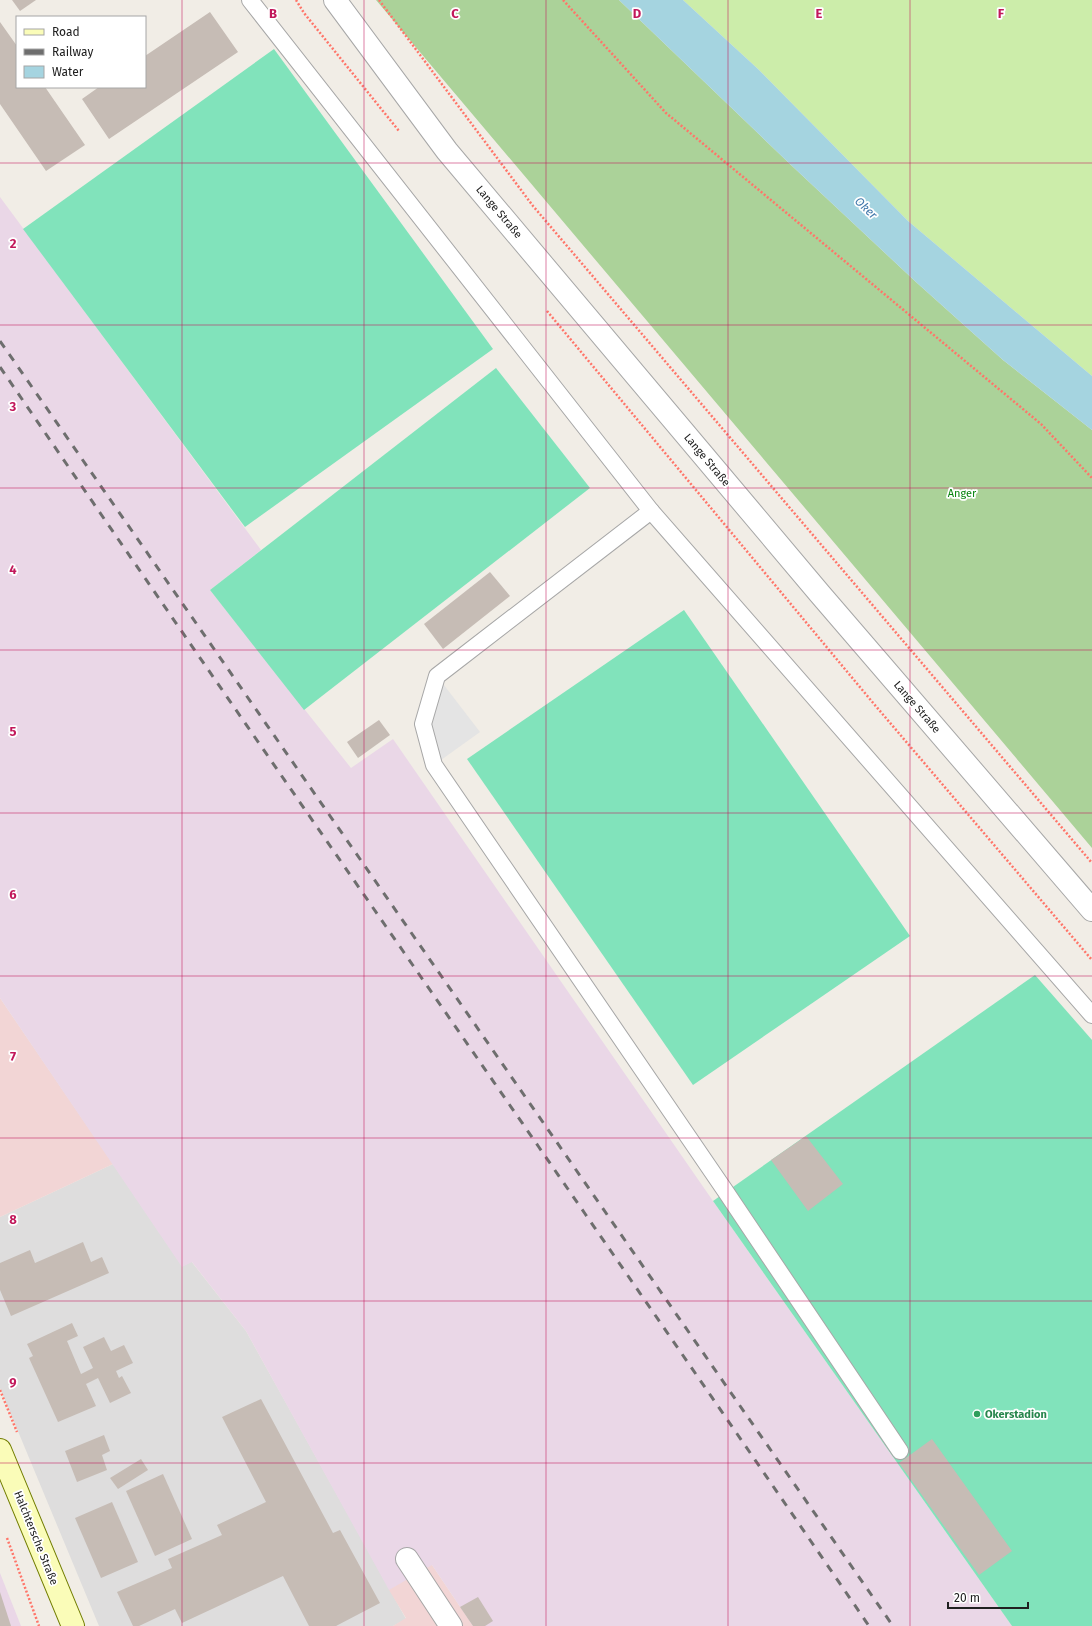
<svg xmlns="http://www.w3.org/2000/svg" width="1092" height="1626" viewBox="0 0 1092 1626" font-family="'Fira Sans',sans-serif">
	<style>
		.residential { fill: #dedddd }
		.commercial { fill: #f2d5d5 }
		.industrial { fill: #ead7e7 }
		.grass { fill: #ccedaa }
		.forest { fill: #abd299 }
		.pitch { fill: #81e3bb }
		.parking { fill: #e4e4e4 }
		.water { fill: #a5d4e0 }
		.building { fill: #c6bcb5 }
		.lines { fill: none; stroke-linecap: round; stroke-linejoin: round }
		.service-casing { stroke: #a7a7a7; stroke-width: 18 }
		.minor-casing { stroke: #a7a7a7; stroke-width: 24 }
		.tertiary-casing { stroke: #a7a7a7; stroke-width: 24 }
		.secondary-casing { stroke: #727d00; stroke-width: 24 }
		.path { stroke: #ff7569; stroke-width: 2.5; stroke-dasharray: 2 2; stroke-linecap: butt }
		.service { stroke: #fff; stroke-width: 16 }
		.minor { stroke: #fff; stroke-width: 22 }
		.tertiary { stroke: #fff; stroke-width: 22 }
		.secondary { stroke: #fafcb8; stroke-width: 22 }
		.rail { stroke: #6e6e6e; stroke-width: 3; stroke-dasharray: 8 8; stroke-linecap: butt }
		.grid { fill: none; stroke: #c2185b; stroke-width: 1; stroke-opacity: 0.55 }
		.leisure-dot { fill: #2e9e5b; stroke: #fff; stroke-width: 1.5 }
		.labels { text-anchor: middle; dominant-baseline: central; stroke-width: 3.5; stroke-linejoin: round; paint-order: stroke }
		.street-label { font-size: 11px; fill: #202020; stroke: #fff }
		.park-label { font-size: 11px; fill: #07850f; stroke: #fff }
		.leisure-label { font-size: 11px; font-weight: bold; fill: #27864d; stroke: #fff; text-anchor: start }
		.water-label { font-size: 12px; font-style: italic; fill: #447aac; stroke: #fff }
		.grid-label { font-size: 13px; text-anchor: middle; font-weight: bold; fill: #c2185b; stroke: #fff; stroke-width: 3.5; stroke-linejoin: round; paint-order: stroke }
	</style>
	<rect width="100%" height="100%" fill="#f1ede6"/>
	<!-- residential -->
	<polygon class="residential" points="113,1164 182,1266 191,1261 246,1331 406,1619 393,1626 99,1626 0,1388 0,1217"/>
	<!-- commercial -->
	<g class="commercial">
		<polygon points="0,998 113,1164 0,1217"/>
		<polygon points="407,1559 432,1565 473,1626 393,1626 406,1618 389,1590"/>
	</g>
	<!-- industrial -->
	<g class="industrial">
		<polygon points="0,197 261,550 210,590 351,768 393,739 713,1201 1012,1626 473,1626 432,1565 389,1590 246,1331 192,1262 182,1267 0,998"/>
		<polygon points="0,1573 21,1626 0,1626"/>
	</g>
	<!-- grass -->
	<polygon class="grass" points="683,0 1092,0 1092,376 908,221 758,69"/>
	<!-- forest -->
	<polygon class="forest" points="376,0 619,0 791,165 916,282 1003,360 1092,430 1092,848"/>
	<!-- pitch -->
	<g class="pitch">
		<polygon points="274,49 493,349 245,527 23,229"/>
		<polygon points="496,368 590,488 304,710 210,590"/>
		<polygon points="684,610 910,936 693,1085 467,759"/>
		<polygon points="1035,975 1092,1040 1092,1626 1012,1626 713,1201"/>
	</g>
	<!-- parking -->
	<polygon class="parking" points="437,676 480,732 434,765 423,724"/>
	<!-- water -->
	<polygon class="water" points="619,0 683,0 758,69 908,221 1092,376 1092,430 1003,360 916,282 791,165"/>
	<!-- building -->
	<g class="building">
		<polygon points="12,0 36,0 20,11"/>
		<polygon points="210,12 238,52 109,139 82,99 99,87 145,87 145,56"/>
		<polygon points="0,22 17,46 17,87 45,87 85,145 46,171 0,104"/>
		<polygon points="490,572 510,596 443,649 424,624"/>
		<polygon points="379,720 390,735 358,758 347,742"/>
		<polygon points="806,1136 843,1184 808,1211 771,1160"/>
		<polygon points="83,1242 91,1262 102,1257 109,1273 11,1316 0,1290 0,1263 30,1250 35,1263"/>
		<polygon points="72,1323 78,1336 67,1341 81,1374 93,1368 83,1347 104,1337 111,1351 124,1345 133,1363 116,1371 119,1378 122,1376 131,1393 110,1403 98,1378 86,1384 96,1406 58,1422 29,1358 33,1356 27,1344"/>
		<polygon points="261,1399 333,1533 340,1530 380,1603 336,1626 309,1626 283,1576 182,1623 175,1609 139,1626 133,1626 117,1592 172,1568 168,1559 222,1535 217,1525 266,1502 222,1417"/>
		<polygon points="104,1435 110,1451 102,1455 107,1470 77,1482 65,1451"/>
		<polygon points="932,1439 1012,1551 979,1575 899,1463"/>
		<polygon points="141,1459 148,1470 118,1489 110,1478"/>
		<polygon points="163,1474 192,1539 155,1556 126,1491"/>
		<polygon points="112,1502 138,1562 101,1578 75,1518"/>
		<polygon points="0,1592 11,1626 0,1626"/>
		<polygon points="478,1597 493,1621 485,1626 473,1626 460,1607"/>
	</g>
	<g class="lines">
		<defs>
			<g id="service">
				<polyline points="250,0 651,511 437,676 423,724 434,765 726,1192 900,1451"/>
				<polyline points="651,511 1092,1015"/>
			</g>
			<polyline id="minor" points="407,1559 451,1626"/>
			<polyline id="tertiary" points="335,0 447,151 820,594 1092,910"/>
			<polyline id="secondary" points="0,1450 73,1626"/>
		</defs>
		<!-- service casing -->
		<use href="#service" class="service-casing"/>
		<!-- minor casing -->
		<use href="#minor" class="minor-casing"/>
		<!-- tertiary casing -->
		<use href="#tertiary" class="tertiary-casing"/>
		<!-- secondary casing -->
		<use href="#secondary" class="secondary-casing"/>
		<!-- path -->
		<g class="path">
			<polyline points="296,0 304,13 399,131"/>
			<polyline points="379,0 533,206 1092,863"/>
			<polyline points="563,0 666,113 1041,424 1092,478"/>
			<polyline points="547,311 874,704 1092,960"/>
			<polyline points="0,1390 17,1432"/>
			<polyline points="7,1538 39,1626"/>
		</g>
		<!-- service -->
		<use href="#service" class="service"/>
		<!-- minor -->
		<use href="#minor" class="minor"/>
		<!-- tertiary -->
		<use href="#tertiary" class="tertiary"/>
		<!-- secondary -->
		<use href="#secondary" class="secondary"/>
		<!-- rail -->
		<g class="rail">
			<polyline points="0,341 893,1626"/>
			<path d="M0,367c288,421 581,838 869,1259"/>
		</g>
	</g>
	<!-- grid -->
	<path class="grid" d="M182,0v1626M364,0v1626M546,0v1626M728,0v1626M910,0v1626M0,163h1092M0,325h1092M0,488h1092M0,650h1092M0,813h1092M0,976h1092M0,1138h1092M0,1301h1092M0,1463h1092"/>
	<!-- markers -->
	<circle class="leisure-dot" cx="977" cy="1414" r="4"/>
	<g class="labels">
		<!-- street labels -->
		<g class="street-label">
			<text transform="translate(499 212) rotate(50)">Lange Straße</text>
			<text transform="translate(707 460) rotate(50)">Lange Straße</text>
			<text transform="translate(917 707) rotate(49)">Lange Straße</text>
			<text transform="translate(36 1538) rotate(68)">Halchtersche Straße</text>
		</g>
		<!-- park labels -->
		<g class="park-label">
			<text x="962" y="493">Anger</text>
		</g>
		<!-- leisure labels -->
		<g class="leisure-label">
			<text x="985" y="1414">Okerstadion</text>
		</g>
		<!-- water labels -->
		<g class="water-label">
			<text transform="translate(866 208) rotate(44)">Oker</text>
		</g>
	</g>
	<g class="grid-label">
		<text x="273" y="18">B</text>
		<text x="455" y="18">C</text>
		<text x="637" y="18">D</text>
		<text x="819" y="18">E</text>
		<text x="1001" y="18">F</text>
		<text x="13" y="248">2</text>
		<text x="13" y="411">3</text>
		<text x="13" y="574">4</text>
		<text x="13" y="736">5</text>
		<text x="13" y="899">6</text>
		<text x="13" y="1061">7</text>
		<text x="13" y="1224">8</text>
		<text x="13" y="1387">9</text>
	</g>
	<!-- legend -->
	<rect x="16" y="16" width="130" height="72" fill="#ffffff" stroke="#a6a6a6"/>
	<rect x="24" y="29" width="20" height="6" fill="#fafcb8" stroke="#a6a6a6"/>
	<text x="52" y="36" font-size="12" fill="#202020">Road</text>
	<rect x="24" y="49" width="20" height="6" fill="#6e6e6e" stroke="#a6a6a6"/>
	<text x="52" y="56" font-size="12" fill="#202020">Railway</text>
	<rect x="24" y="66" width="20" height="12" fill="#a5d4e0" stroke="#a6a6a6"/>
	<text x="52" y="76" font-size="12" fill="#202020">Water</text>
	<!-- scale -->
	<path d="M948 1602v6h80v-6" fill="none" stroke="#202020" stroke-width="2"/>
	<text x="954" y="1602" font-size="12" fill="#202020" stroke="#ffffff" stroke-width="3" paint-order="stroke">20 m</text>
</svg>
